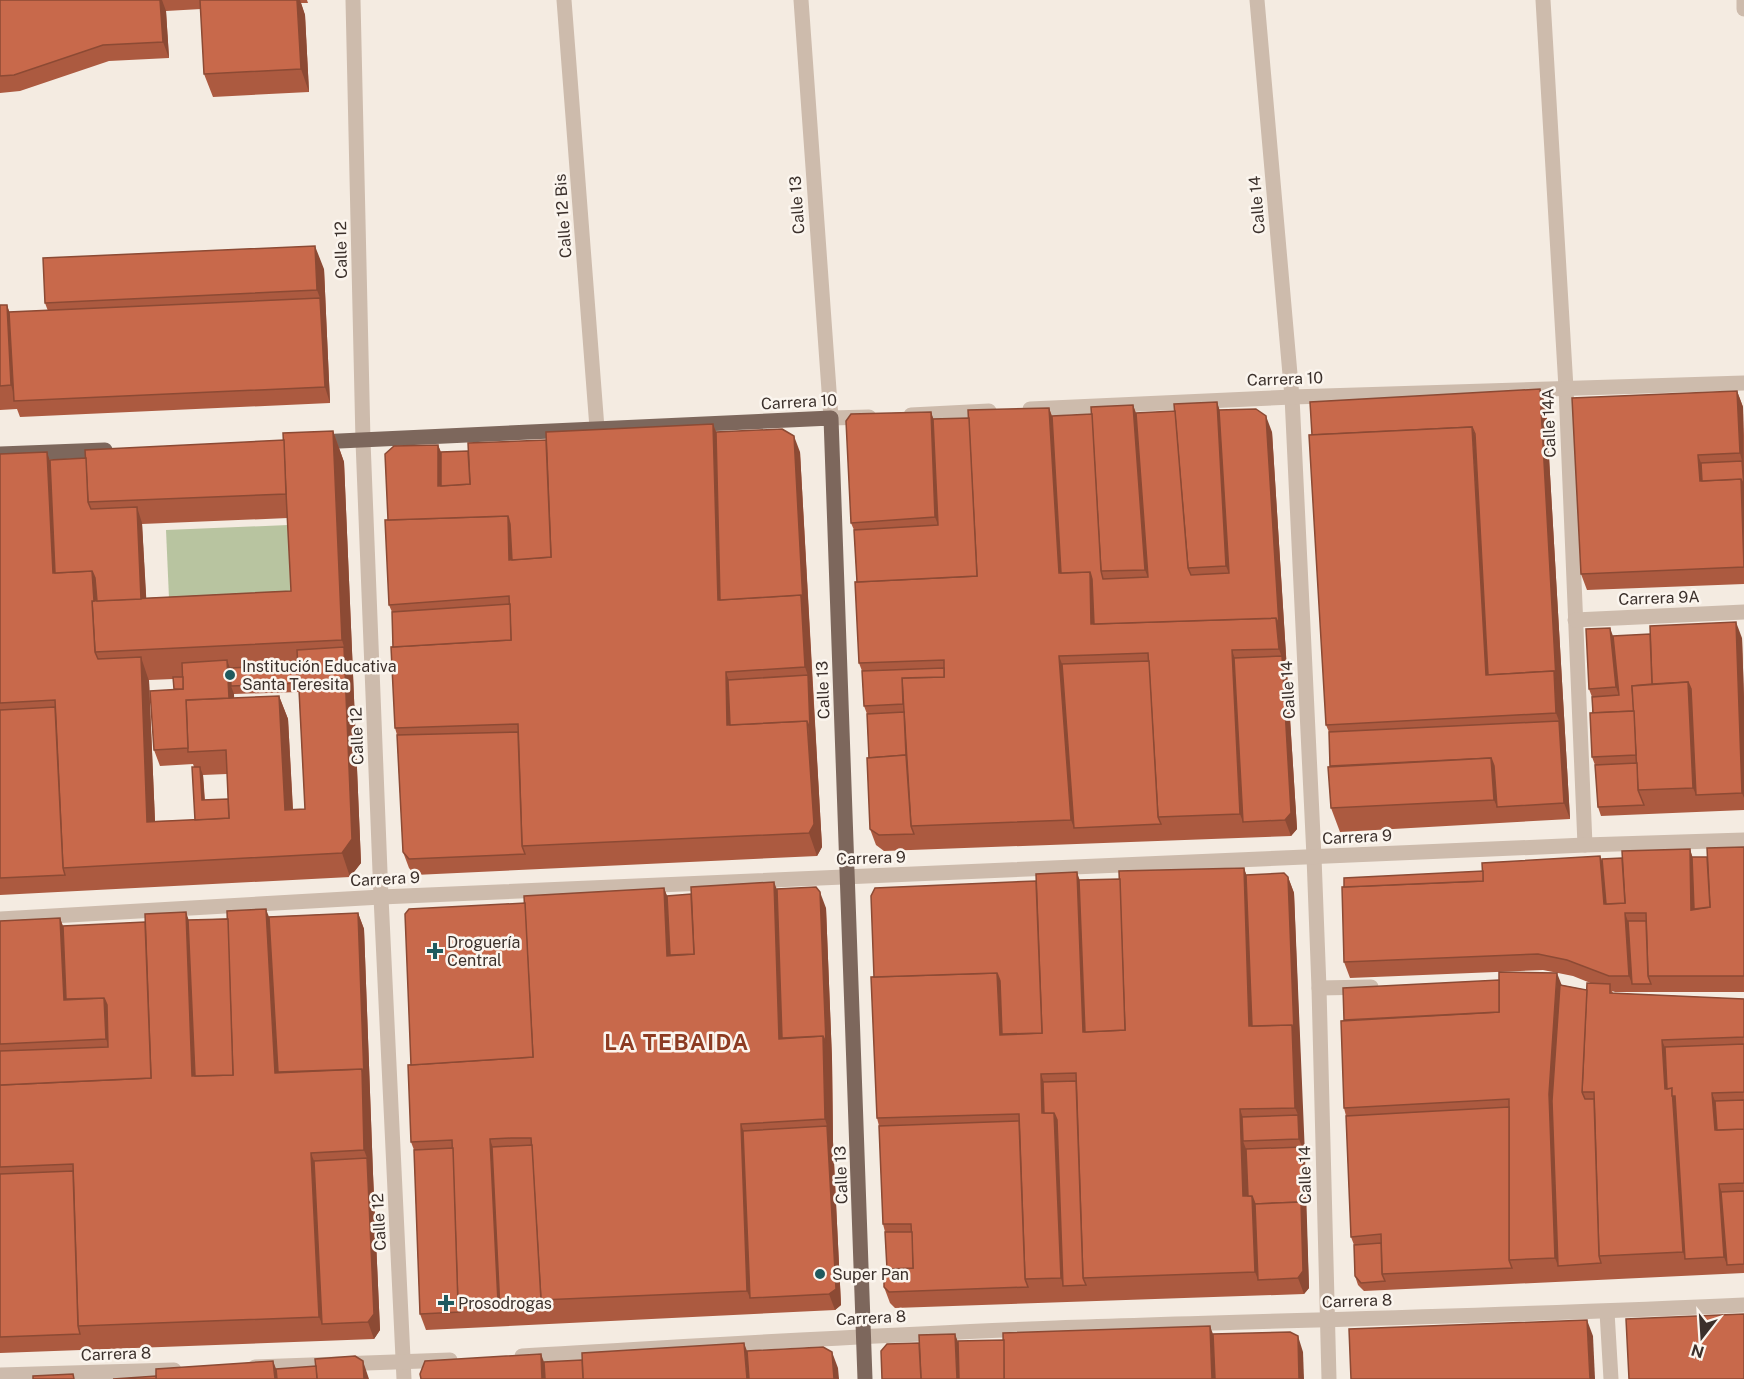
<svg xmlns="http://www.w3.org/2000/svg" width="1744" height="1379" viewBox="0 0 1744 1379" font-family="'Public Sans',sans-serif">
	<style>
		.green { fill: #b8c4a0 }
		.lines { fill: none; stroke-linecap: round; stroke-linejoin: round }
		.minor { stroke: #cdbbac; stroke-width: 15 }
		.major { stroke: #7d675c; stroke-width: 15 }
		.wall { fill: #ac5a40; fill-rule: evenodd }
		.shaded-wall { fill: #8c4a34 }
		.building { fill: #c8694b; stroke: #8c4a34; stroke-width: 1.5 }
		.poi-dot { fill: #1f5a5e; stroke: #fbf5ee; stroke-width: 2 }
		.labels { text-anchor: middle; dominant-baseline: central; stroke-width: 5; stroke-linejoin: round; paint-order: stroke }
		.street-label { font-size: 16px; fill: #3b302b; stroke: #fbf5ee }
		.poi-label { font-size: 16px; fill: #3b302b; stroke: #fbf5ee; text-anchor: start }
		.district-label { font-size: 22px; font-weight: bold; letter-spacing: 1.5px; fill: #8c3b22; stroke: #fbf5ee }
	</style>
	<rect width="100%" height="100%" fill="#f4ebe1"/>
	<!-- green -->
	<polygon class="green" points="288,525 291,593 169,598 166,530"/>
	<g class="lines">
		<!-- minor -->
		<g class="minor">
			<polyline points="353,0 363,441 381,897 404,1379"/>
			<polyline points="564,0 597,428"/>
			<polyline points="801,0 831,418 869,417"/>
			<polyline points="1257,0 1292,397 1314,857 1319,988 1329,1379"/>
			<polyline points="1543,0 1566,388 1585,845"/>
			<polyline points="1744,0 1744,9"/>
			<polyline points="1030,409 1292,397 1744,383"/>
			<polyline points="911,415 989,411"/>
			<polyline points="1575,620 1744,612"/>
			<polyline points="0,919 381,897 1585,845 1744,840"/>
			<polyline points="1319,988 1371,987"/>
			<polyline points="1607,1312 1611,1379"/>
			<path d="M522,1356c178,-10 356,-22 534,-28 229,-8 459,-12 688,-23"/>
			<polyline points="255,1367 450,1360"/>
			<polyline points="0,1375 174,1370"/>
		</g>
		<!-- major -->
		<g class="major">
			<polyline points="318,442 831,418 865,1379"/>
			<polyline points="0,454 105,450"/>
		</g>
	</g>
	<!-- wall -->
	<g class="wall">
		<polygon points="0,0 307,0 308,3 301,3 305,15 309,92 213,97 204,74 201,9 166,11 169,58 109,61 20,91 0,93"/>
		<polygon points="324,269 330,403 20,417 17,409 0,410 0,305 7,305 9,312 48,311 45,303"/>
		<polygon points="1540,389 1546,405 1570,819 1340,832 1331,808 1329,732 1326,725"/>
		<polygon points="1737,391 1743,407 1744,435 1744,584 1587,590 1581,574"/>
		<polygon points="1217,402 1219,410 1272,432 1297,829 1291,836 884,851 876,845 870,829 869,758 867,714 864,706 862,671 859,663 857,582 854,530 851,523 931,412 933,419 969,418 1049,408 1052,416 1092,414 1133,405 1136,413 1175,411"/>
		<polygon points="713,424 716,432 800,452 822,847 817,856 415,875 409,868 403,852 397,735 395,728 393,647 392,612 389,605 388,520 438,445 441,452 468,451 546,440"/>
		<path d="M333,431l11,31 17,401 -11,14 -350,18v-441l50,6 36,-2 198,-18zM288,518l3,73 -145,7 -4,-74zM173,679l1,10 -20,61 6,16 33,-2 1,3 1,53 -40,1 -6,-141zM299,692l6,117h-12l-5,-90 -9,-23 -45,2v-4zM227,774l1,25 -23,1 -2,-25z"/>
		<polygon points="1613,636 1742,638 1744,698 1744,810 1601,816 1598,807 1595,765 1592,757 1592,697 1589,689"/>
		<polygon points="1744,847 1744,992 1615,992 1612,991 1613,993 1744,999 1744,1273 1364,1291 1358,1285 1355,1276 1354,1245 1351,1237 1346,1116 1344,1108 1562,985 1587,990 1593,984 1573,976 1543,970 1350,978 1344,962 1483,871 1600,856 1603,863 1622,858 1690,849 1692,857 1707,857"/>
		<polygon points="1244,868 1246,875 1288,877 1294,893 1309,1288 1304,1294 895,1308 890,1303 884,1287 887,1269 885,1232 883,1224 879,1126 877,1118 874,977 1079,880 1120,879"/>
		<polygon points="664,888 667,896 777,889 826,908 832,1059 833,1142 841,1305 835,1310 426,1330 420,1314 414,1150 411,1142 411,1065 525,903"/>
		<polygon points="186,912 188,920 358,913 364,929 373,1174 380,1330 374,1339 0,1353 0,921 60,918 63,926 145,922"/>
	</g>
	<!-- shaded-wall -->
	<g class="shaded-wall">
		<polygon points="160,0 162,0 166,11 169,58 163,42"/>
		<polygon points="297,0 300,0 305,15 309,92 301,69"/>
		<polygon points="315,246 324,269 330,403 325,387 320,298 317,290"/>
		<polygon points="7,305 15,328 16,401 11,385"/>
		<polygon points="1540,389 1546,405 1570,819 1564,803 1559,721 1556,713"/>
		<polygon points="1737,391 1743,407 1744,487 1742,461 1740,453"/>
		<polygon points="1217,402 1225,426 1235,589 1226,566"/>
		<polygon points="1133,405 1141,429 1154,593 1145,570"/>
		<polygon points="1049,408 1057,432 1066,580 1059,573"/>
		<polygon points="931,412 939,435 944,541 935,517"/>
		<polygon points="1266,416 1272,432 1287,672 1279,649 1276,618"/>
		<polygon points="713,424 722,448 726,607 718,600"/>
		<polygon points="1472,427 1481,450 1493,682 1486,675"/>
		<polygon points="333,431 344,462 361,863 350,877 342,853 344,647 342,640"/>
		<polygon points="794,436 800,452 813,691 805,667 801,595"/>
		<polygon points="438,445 444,461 441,494 438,486"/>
		<polygon points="47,452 55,476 56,581 53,573"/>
		<polygon points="1698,455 1704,471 1705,489 1700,481"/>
		<polygon points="1741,479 1744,487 1744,550"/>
		<polygon points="137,507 142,523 148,629 142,613"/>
		<polygon points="508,516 516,540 512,567 509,560"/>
		<polygon points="92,571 101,594 97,652"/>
		<polygon points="1090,572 1098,595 1094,631 1091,624"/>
		<polygon points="1736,622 1742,638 1744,698 1744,798 1742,793"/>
		<polygon points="1610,628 1616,644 1622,704 1616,687"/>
		<polygon points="1232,650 1240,674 1243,822 1240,814"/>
		<polygon points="1059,656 1068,680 1074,828 1071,820"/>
		<polygon points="1282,656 1287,672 1297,829 1291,836 1285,820"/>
		<polygon points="141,657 149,681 156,845 147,822"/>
		<polygon points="227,660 233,676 231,686 234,694 235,722 229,706"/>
		<polygon points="726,672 734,696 730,733 727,725"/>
		<polygon points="808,675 813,691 822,847 817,856 809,833"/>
		<polygon points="1688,682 1696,706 1696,795 1693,788"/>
		<polygon points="279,696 288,719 294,833 285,810"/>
		<polygon points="1491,758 1500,782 1497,807 1494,800"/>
		<polygon points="200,767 203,775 205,808 202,800"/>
		<polygon points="1690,849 1695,865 1694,918 1691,910"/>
		<polygon points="1600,856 1606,872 1606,912 1604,904"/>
		<polygon points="1244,868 1252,891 1252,1034 1249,1026"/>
		<polygon points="1077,872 1085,896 1091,1039 1083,1032"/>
		<polygon points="1288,877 1294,893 1305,1155 1309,1288 1304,1294 1298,1278 1301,1202 1302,1147 1299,1139 1298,1115 1295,1108 1292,1025"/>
		<polygon points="774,882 783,905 787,1046 779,1039"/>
		<polygon points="664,888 673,912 670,963 667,956"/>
		<polygon points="820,892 826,908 832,1059 833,1142 841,1305 835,1310 829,1294 827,1126 825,1119"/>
		<polygon points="266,909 275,933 283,1080 275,1073"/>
		<polygon points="186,912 194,936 195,1084 192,1076"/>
		<polygon points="358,913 364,929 373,1174 380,1330 374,1339 368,1322 367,1158 364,1150"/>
		<polygon points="1625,913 1631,930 1632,984 1629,976"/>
		<polygon points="60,918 68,942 71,1007 64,1000"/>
		<polygon points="997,973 1006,997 1008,1042 1000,1035"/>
		<polygon points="1557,973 1566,996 1558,1266 1564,1282 1555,1258 1549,1094"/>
		<polygon points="104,998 113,1021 114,1063 106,1039"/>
		<polygon points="1662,1040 1671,1063 1680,1112 1685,1259 1683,1252 1665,1089"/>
		<polygon points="1041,1074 1049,1098 1050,1120 1042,1113"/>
		<polygon points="1712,1093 1718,1109 1720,1138 1715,1130"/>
		<polygon points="1240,1109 1248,1133 1243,1141 1249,1157 1251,1212 1243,1196"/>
		<polygon points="1054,1113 1063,1136 1063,1286 1061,1278"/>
		<polygon points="741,1124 749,1147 750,1298 747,1291"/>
		<polygon points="490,1139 498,1163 500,1310 498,1302"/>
		<polygon points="311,1153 320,1177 322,1324 319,1317"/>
		<polygon points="1719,1184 1724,1200 1727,1265 1724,1257"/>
		<polygon points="1252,1196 1260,1220 1258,1280 1255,1272"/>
		<polygon points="1587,1320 1593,1336 1595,1379 1590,1379"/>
		<polygon points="1210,1326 1219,1350 1220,1379 1212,1379"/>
		<polygon points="955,1334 964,1358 964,1379 957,1379"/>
		<polygon points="1298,1336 1303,1352 1304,1379 1299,1379"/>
		<polygon points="744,1343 753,1367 754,1379 747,1379"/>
		<polygon points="832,1352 838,1368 839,1379 834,1379"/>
		<polygon points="541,1354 550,1378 550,1379 542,1379"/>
		<polygon points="273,1361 280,1379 275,1379"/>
		<polygon points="363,1361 369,1379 364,1379"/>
	</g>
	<!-- building -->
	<g class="building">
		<polygon points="0,0 160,0 163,42 103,45 14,75 0,76"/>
		<polygon points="200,0 297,0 301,69 204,74"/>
		<polygon points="315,246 317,290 45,303 43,258"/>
		<polygon points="320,298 325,387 14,401 9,312"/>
		<polygon points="0,305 7,305 11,385 0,386"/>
		<polygon points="1540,389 1556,679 1554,671 1488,675 1475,434 1472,427 1312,435 1310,402"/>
		<polygon points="1737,391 1740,453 1698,455 1700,481 1741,479 1744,567 1581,574 1572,398"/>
		<polygon points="1217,402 1226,566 1188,568 1174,404"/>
		<polygon points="1133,405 1145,570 1101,571 1091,407"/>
		<polygon points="1049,408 1059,573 1090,572 1091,624 1276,618 1279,649 1232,650 1240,814 1158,817 1148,653 1092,655 1059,656 1071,820 911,826 902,678 944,677 944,660 859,663 855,582 977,576 968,410"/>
		<polygon points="1256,409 1266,416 1279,625 1276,618 1094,624 1092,579 1090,572 1061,573 1052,416 1092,414 1101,571 1103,579 1148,577 1136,413 1175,411 1188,568 1191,575 1229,573 1219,410"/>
		<polygon points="931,412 935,517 851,523 846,421 851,414"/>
		<polygon points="969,418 977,576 857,582 854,530 938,525 933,419"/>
		<polygon points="713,424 718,600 801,595 805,667 726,672 727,725 807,721 814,824 809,833 522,846 518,724 395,728 391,647 511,640 509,596 389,605 385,520 508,516 509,560 551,557 546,432"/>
		<polygon points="1472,427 1486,675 1554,671 1556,713 1326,725 1309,435"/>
		<polygon points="782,429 794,436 803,603 801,595 720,600 716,432"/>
		<polygon points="333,431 342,640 95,652 92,601 291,591 283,433"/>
		<polygon points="284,440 286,494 88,502 85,450"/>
		<polygon points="546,440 551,557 512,560 510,524 508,516 388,520 385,454 394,446 438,445 438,486 470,484 468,443"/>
		<polygon points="468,451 470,484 441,486 441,452"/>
		<polygon points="47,452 53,573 92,571 94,601 92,601 95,652 98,659 141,657 147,822 229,818 226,750 188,752 186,700 279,696 285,810 305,809 297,650 344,647 352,839 342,853 63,868 55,700 0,703 0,454"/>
		<polygon points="86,458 88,502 91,509 137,507 141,599 97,601 95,578 92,571 55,573 50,460"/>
		<polygon points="1742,461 1744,487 1741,479 1702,481 1701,463"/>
		<polygon points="510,604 511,640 393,647 392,612"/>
		<polygon points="1736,622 1742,793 1696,795 1691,689 1688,682 1652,684 1650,626"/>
		<polygon points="1610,628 1616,687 1589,689 1586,629"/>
		<polygon points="1650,634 1652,684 1632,686 1634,711 1593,713 1592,697 1619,695 1613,636"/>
		<polygon points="1282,656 1291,813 1285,820 1243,822 1234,658"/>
		<polygon points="227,660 229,698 186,700 188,748 154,750 150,691 183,689 182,663"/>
		<polygon points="1149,661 1158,817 1161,824 1074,828 1062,664"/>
		<polygon points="298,665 299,683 231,686 230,668"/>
		<polygon points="944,668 944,677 902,678 903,704 864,706 862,671"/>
		<polygon points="808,675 810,729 807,721 730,725 728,680"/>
		<polygon points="173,677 183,677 183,689 174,689"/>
		<polygon points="1688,682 1693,788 1638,790 1632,686"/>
		<polygon points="55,707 63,868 65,875 0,878 0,710"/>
		<polygon points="1634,711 1636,755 1592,757 1590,713"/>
		<polygon points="904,712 906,755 869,758 867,714"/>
		<polygon points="1559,721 1564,803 1497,807 1494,766 1491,758 1330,766 1329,732"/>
		<polygon points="518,732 522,846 525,854 409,859 403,852 397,735"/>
		<polygon points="906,755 911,826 914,834 879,835 870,829 867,758"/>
		<polygon points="1491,758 1494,800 1331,808 1328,767"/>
		<polygon points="1637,763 1638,790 1644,805 1598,807 1595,765"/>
		<polygon points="192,767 200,767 202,800 228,799 229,818 195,820"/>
		<polygon points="1744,847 1744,976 1648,976 1646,913 1625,913 1629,976 1609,976 1567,960 1538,954 1344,962 1342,887 1483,881 1482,863 1600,856 1604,904 1625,903 1622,851 1690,849 1691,910 1710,907 1707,848"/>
		<polygon points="1692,857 1707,857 1710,907 1694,909"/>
		<polygon points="1622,858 1625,903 1606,904 1602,859"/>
		<polygon points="1244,868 1249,1026 1292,1025 1295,1108 1240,1109 1243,1196 1252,1196 1255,1272 1083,1278 1076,1073 1041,1074 1042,1113 1054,1113 1061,1278 1025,1279 1019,1114 877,1118 871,977 997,973 1000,1035 1042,1033 1036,874 1077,872 1083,1032 1125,1030 1119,871"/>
		<polygon points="1483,871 1483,881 1344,887 1344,878"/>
		<polygon points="1284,873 1288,877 1294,1032 1292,1025 1252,1026 1246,875"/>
		<polygon points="1120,879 1125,1030 1085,1032 1079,880"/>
		<polygon points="1036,881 1042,1033 1002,1034 1000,981 997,973 874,977 871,896 875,888"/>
		<polygon points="774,882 779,1039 823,1036 825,1119 741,1124 747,1291 541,1300 531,1138 511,1138 490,1139 498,1302 458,1305 452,1140 411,1142 408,1065 533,1057 524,896 664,888 667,956 694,954 691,887"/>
		<polygon points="816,887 820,892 826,1043 823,1036 782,1038 777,889"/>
		<polygon points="691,894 694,954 670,955 667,896"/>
		<polygon points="525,903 533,1057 411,1065 405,914 409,909"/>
		<polygon points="266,909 275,1073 362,1069 364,1150 311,1153 319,1317 78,1326 73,1164 0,1167 0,1085 151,1078 145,914 186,912 192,1076 233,1075 227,911"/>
		<polygon points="358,913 364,1077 362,1069 278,1072 269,917"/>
		<polygon points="60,918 64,1000 104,998 106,1039 0,1044 0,921"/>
		<polygon points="228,919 233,1075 195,1076 188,920"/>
		<polygon points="1628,921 1646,921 1648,976 1651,984 1632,984"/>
		<polygon points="145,922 151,1078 0,1085 0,1051 108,1047 107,1005 104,998 66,999 63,926"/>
		<polygon points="1499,972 1557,973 1549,1094 1555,1258 1509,1260 1509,1099 1344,1108 1341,1021 1499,1012"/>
		<polygon points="1499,980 1499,1012 1344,1020 1343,988"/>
		<polygon points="1587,983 1610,984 1610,993 1744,999 1744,1037 1662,1040 1665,1089 1672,1088 1683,1252 1599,1256 1594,1092 1582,1092"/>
		<polygon points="1560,985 1587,990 1582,1092 1585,1099 1594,1099 1599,1256 1601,1263 1558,1266 1552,1101"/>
		<polygon points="1744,1044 1744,1092 1712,1093 1715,1130 1744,1129 1744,1183 1719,1184 1724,1257 1685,1259 1675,1096 1672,1096 1672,1088 1667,1089 1665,1047"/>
		<polygon points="1076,1081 1083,1278 1086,1285 1063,1286 1057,1120 1054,1113 1044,1113 1043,1082"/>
		<polygon points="1744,1100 1744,1129 1717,1130 1715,1101"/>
		<polygon points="1509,1107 1509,1260 1512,1268 1382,1274 1381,1234 1351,1237 1346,1116"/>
		<polygon points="1298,1115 1299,1139 1243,1141 1242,1117"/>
		<polygon points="1019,1121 1025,1279 1028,1287 889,1292 884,1287 884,1269 913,1268 911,1224 883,1224 879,1126"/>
		<polygon points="827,1126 836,1289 829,1294 750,1298 743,1131"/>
		<polygon points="532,1145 541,1300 544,1308 500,1310 492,1147"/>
		<polygon points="1302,1147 1304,1210 1301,1202 1255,1204 1252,1196 1248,1196 1246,1149"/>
		<polygon points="453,1148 458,1305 460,1312 420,1314 414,1150"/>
		<polygon points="367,1158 374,1314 368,1322 322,1324 314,1161"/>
		<polygon points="73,1171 78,1326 80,1334 0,1337 0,1174"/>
		<polygon points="1744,1191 1744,1264 1727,1265 1721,1192"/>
		<polygon points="1301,1202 1303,1271 1298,1278 1258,1280 1255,1204"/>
		<polygon points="885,1232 912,1232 913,1268 887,1269"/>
		<polygon points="1381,1243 1382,1274 1385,1281 1361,1283 1355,1276 1354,1245"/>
		<polygon points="1744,1314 1744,1379 1629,1379 1626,1319"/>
		<polygon points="1587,1320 1590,1379 1351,1379 1349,1329"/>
		<polygon points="1210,1326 1212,1379 1004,1379 1003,1333"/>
		<polygon points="1290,1332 1298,1336 1299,1379 1215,1379 1213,1334"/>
		<polygon points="955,1334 957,1379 921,1379 919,1335"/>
		<polygon points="1004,1340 1004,1379 959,1379 958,1341"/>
		<polygon points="744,1343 747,1379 583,1379 582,1353"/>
		<polygon points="919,1343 921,1379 882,1379 881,1351 887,1344"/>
		<polygon points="823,1347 832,1352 834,1379 749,1379 747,1351"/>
		<polygon points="541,1354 542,1379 421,1379 420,1374 425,1361"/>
		<polygon points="355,1356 363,1361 364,1379 317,1379 315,1359"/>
		<polygon points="582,1360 583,1379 545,1379 544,1362"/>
		<polygon points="273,1361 275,1379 156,1379 156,1369"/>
		<polygon points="316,1366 317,1379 277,1379 276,1369"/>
		<polygon points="73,1374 74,1379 33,1379 33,1376"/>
		<polygon points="156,1376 156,1379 113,1379"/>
	</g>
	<!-- markers -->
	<g class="poi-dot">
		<circle cx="230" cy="675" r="6"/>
		<path d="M432 942h6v6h6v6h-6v6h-6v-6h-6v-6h6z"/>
		<circle cx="820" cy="1274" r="6"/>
		<path d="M443 1294h6v6h6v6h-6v6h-6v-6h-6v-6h6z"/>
	</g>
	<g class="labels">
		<!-- street labels -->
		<g class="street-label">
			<text transform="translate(797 205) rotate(-94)">Calle 13</text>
			<text transform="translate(1257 205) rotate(-95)">Calle 14</text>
			<text transform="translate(563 216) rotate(-94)">Calle 12 Bis</text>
			<text transform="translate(341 250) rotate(-91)">Calle 12</text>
			<text transform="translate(1285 379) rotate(-2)">Carrera 10</text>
			<text transform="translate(799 402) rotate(-3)">Carrera 10</text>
			<text transform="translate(1549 423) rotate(-92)">Calle 14A</text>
			<text transform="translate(1659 598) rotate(-2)">Carrera 9A</text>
			<text transform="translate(823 690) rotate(-92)">Calle 13</text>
			<text transform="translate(1288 690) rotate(-93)">Calle 14</text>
			<text transform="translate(357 736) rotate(-92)">Calle 12</text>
			<text transform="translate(1357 837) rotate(-3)">Carrera 9</text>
			<text transform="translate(871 858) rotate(-2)">Carrera 9</text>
			<text transform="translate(385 879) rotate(-3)">Carrera 9</text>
			<text transform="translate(841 1175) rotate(-92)">Calle 13</text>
			<text transform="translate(1305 1175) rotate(-91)">Calle 14</text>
			<text transform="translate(379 1222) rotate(-93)">Calle 12</text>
			<text transform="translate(1357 1301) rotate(-2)">Carrera 8</text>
			<text transform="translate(871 1318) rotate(-3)">Carrera 8</text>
			<text transform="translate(116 1354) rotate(-2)">Carrera 8</text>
		</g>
		<!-- poi labels -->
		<g class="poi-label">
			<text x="242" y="666">Institución Educativa<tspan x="242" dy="18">Santa Teresita</tspan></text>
			<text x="447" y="942">Droguería<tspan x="447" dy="18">Central</tspan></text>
			<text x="832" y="1274">Super Pan</text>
			<text x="458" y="1303">Prosodrogas</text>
		</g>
		<!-- district labels -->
		<g class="district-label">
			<text x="677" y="1042">LA TEBAIDA</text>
		</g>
	</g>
	<!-- north arrow -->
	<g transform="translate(1702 1337) rotate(197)" stroke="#fbf5ee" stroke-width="4.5" paint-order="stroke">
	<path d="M0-4.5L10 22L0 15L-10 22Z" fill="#3b302b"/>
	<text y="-9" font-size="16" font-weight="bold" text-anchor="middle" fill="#3b302b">N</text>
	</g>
</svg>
